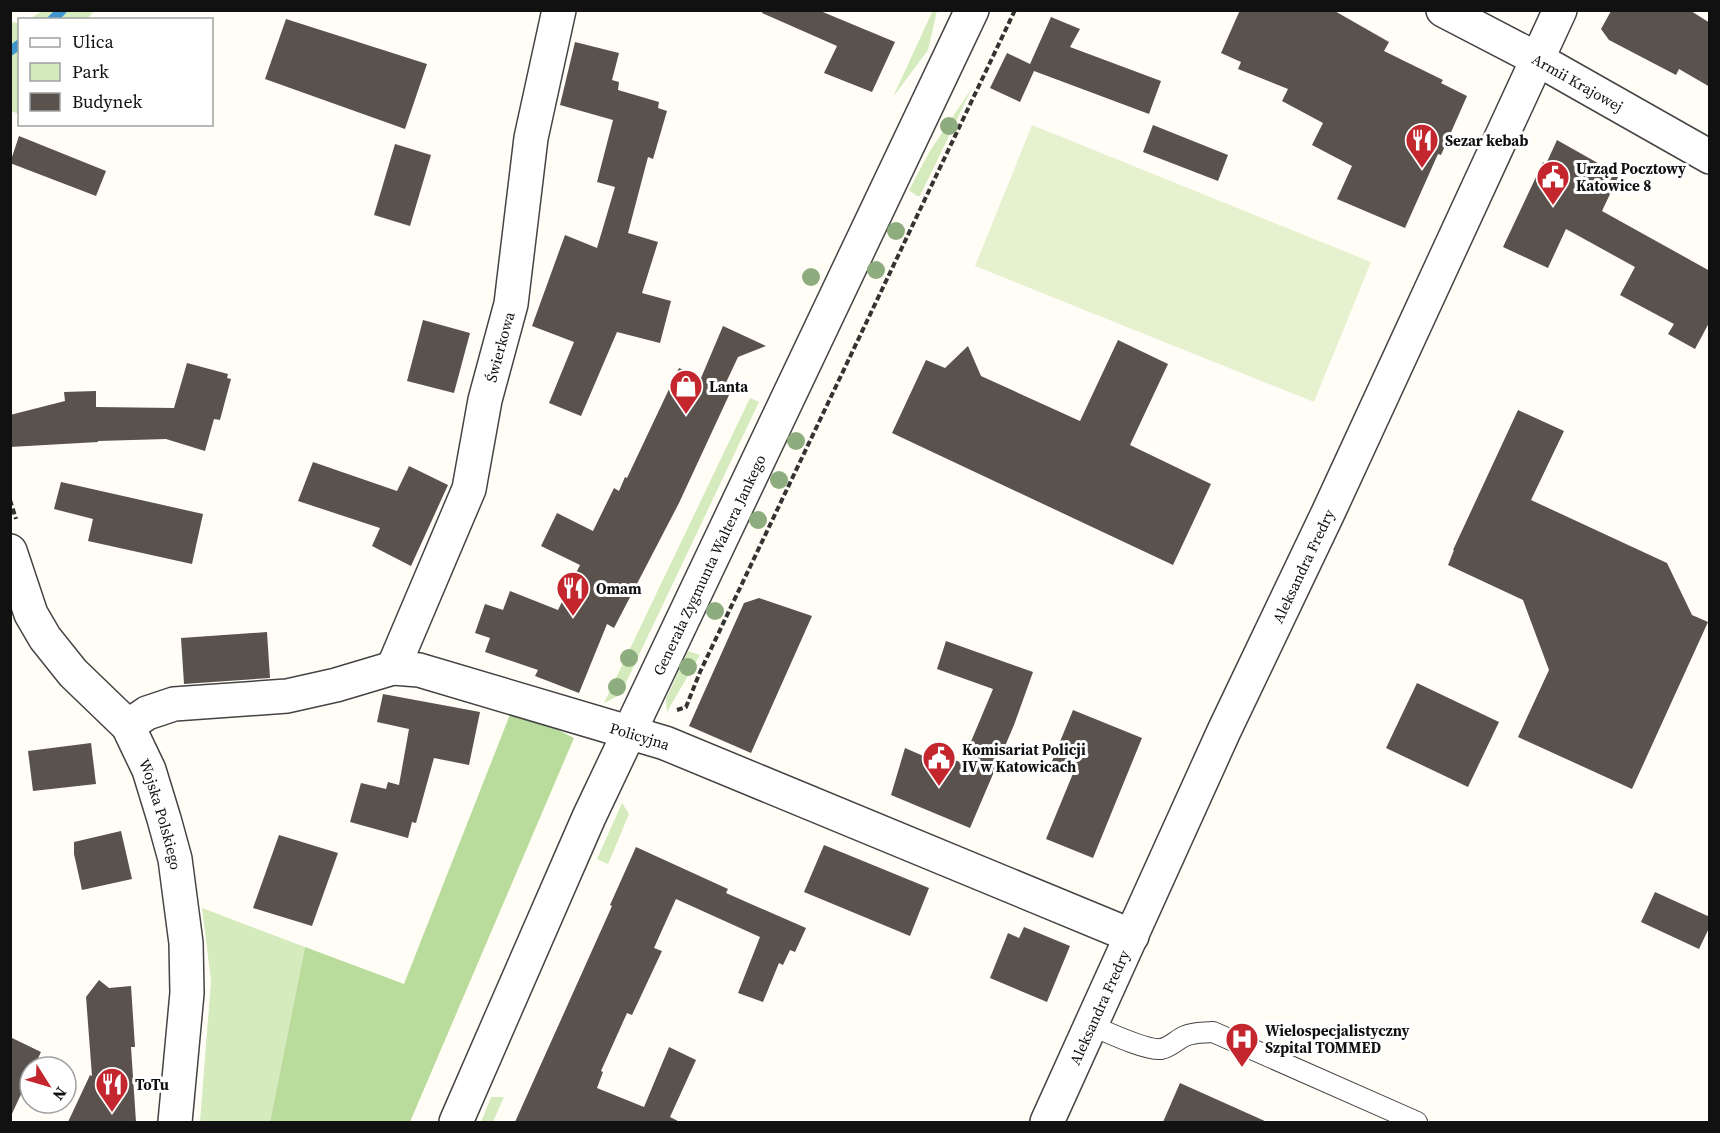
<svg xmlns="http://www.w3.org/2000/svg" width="1720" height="1133" viewBox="0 0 1720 1133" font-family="'Source Serif 4',serif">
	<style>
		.green { fill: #d5ebbd }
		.forest { fill: #b9dc9c }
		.pitch { fill: #e6f2cf }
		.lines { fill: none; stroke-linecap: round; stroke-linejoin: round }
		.stream { stroke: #3f96cf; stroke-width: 10 }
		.building { fill: #5a524d }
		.service-casing { stroke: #444; stroke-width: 22 }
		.minor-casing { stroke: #444; stroke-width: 36 }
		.tertiary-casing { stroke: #444; stroke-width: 36 }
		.path { stroke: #333; stroke-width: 4; stroke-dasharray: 6 3; stroke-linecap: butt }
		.service { stroke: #fff; stroke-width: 20 }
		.minor { stroke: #fff; stroke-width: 33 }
		.tertiary { stroke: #fff; stroke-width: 33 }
		.tree { fill: #8dad7f }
		.labels { text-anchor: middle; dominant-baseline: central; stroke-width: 6; stroke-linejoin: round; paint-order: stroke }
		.street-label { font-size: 15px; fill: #111; stroke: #fff }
		.poi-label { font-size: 15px; font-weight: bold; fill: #111; stroke: #fff; text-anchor: start }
	</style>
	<rect width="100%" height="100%" fill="#fffdf5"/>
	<!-- green -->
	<g class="green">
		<polygon points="933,10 937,11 928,50 893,97"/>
		<polygon points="42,11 42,10 94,11 87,19 30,19"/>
		<polygon points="10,22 19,23 19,114 11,111"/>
		<polygon points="972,88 920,196 917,196 909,190 930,151"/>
		<polygon points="750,398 759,402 620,695 604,703"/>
		<polygon points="688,651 700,655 667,712 666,699"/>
		<polygon points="622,803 629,814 608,864 597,859"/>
		<polygon points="202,908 305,947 270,1122 200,1122 211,981"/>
		<polygon points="491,1097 504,1097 493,1122 481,1122"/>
	</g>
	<!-- forest -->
	<polygon class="forest" points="513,707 574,738 410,1122 270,1122 305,947 404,984"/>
	<!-- pitch -->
	<polygon class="pitch" points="1032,125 1371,262 1314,402 975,266"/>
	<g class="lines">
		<!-- stream -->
		<g class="stream">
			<polyline points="52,20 62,10"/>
			<polyline points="10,51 20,44"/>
		</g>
	</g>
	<!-- building -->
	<g class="building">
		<polygon points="763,10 818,10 895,42 872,92 824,73 837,46 762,13"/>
		<polygon points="1240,10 1333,10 1389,42 1384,51 1443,80 1441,83 1467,96 1441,155 1438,154 1405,228 1337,199 1352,166 1312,145 1323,123 1282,101 1288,89 1238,69 1241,62 1221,53"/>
		<polygon points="1611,11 1691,11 1710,23 1710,87 1679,69 1676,75 1609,40 1601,29"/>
		<polygon points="1051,17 1080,29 1070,47 1161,81 1149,114 1034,71 1020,102 990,88 1007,53 1030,64"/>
		<polygon points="286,19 427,64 405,129 265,79"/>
		<polygon points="575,42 619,53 612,80 619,82 618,90 659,102 658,108 667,111 653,159 648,157 628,233 658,242 642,293 671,301 660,343 617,332 581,416 549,403 574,342 532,326 565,235 597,248 615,187 597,182 613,120 560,105"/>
		<polygon points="1153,125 1228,155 1218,181 1143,152"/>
		<polygon points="19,136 106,171 96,196 10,163"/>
		<polygon points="1557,140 1619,175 1602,211 1710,271 1710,321 1695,349 1668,334 1674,324 1620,295 1635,267 1566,229 1548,268 1503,247 1543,162 1546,164"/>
		<polygon points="395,144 431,155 410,226 374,215"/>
		<polygon points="423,320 470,333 454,393 407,381"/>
		<polygon points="723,326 766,346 738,357 723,389 730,393 679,503 614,628 607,624 579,693 535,676 538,670 485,652 490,638 475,633 485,604 503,610 510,591 558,610 580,565 541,546 557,513 593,531 614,488 619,491 625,477 627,478 679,368 701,378"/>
		<polygon points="1118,340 1168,364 1130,445 1211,484 1173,565 892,433 926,360 945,368 968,346 981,376 1080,421"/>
		<polygon points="187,363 228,374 227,378 231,379 220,420 214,419 205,451 166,439 98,441 98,442 10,447 10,415 65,401 64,392 96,391 96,407 174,408"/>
		<polygon points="1518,410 1564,431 1531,500 1667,563 1692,615 1708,622 1632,789 1518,737 1549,670 1523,600 1448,565 1454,550 1453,550"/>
		<polygon points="313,462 397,491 409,466 448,485 411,566 372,546 380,528 298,501"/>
		<polygon points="61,482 203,514 192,564 88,541 93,519 54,509"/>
		<polygon points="759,598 812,616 751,753 689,726 744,603"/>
		<polygon points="267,632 270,678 184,684 181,638"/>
		<polygon points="946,641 1033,672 1014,725 970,828 891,795 905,748 944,765 948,757 962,763 993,689 937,669"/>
		<polygon points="1417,683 1499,722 1468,787 1386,748"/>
		<polygon points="383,694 480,712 469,765 434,758 416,823 412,822 408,838 350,822 361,783 386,789 388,782 399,785 409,729 377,722"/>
		<polygon points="1073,710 1142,738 1093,858 1046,839 1074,771 1052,761"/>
		<polygon points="91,743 96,784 33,791 28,751"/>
		<polygon points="121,831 132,879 82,890 74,854 74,842"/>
		<polygon points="279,835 338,853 312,926 253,908"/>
		<polygon points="824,845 929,888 910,936 804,892"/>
		<polygon points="636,847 728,889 726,893 806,928 795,952 790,950 783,965 779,963 763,1002 738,993 760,937 676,899 654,948 662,951 632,1015 627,1013 601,1071 603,1072 597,1088 644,1107 669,1047 696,1060 670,1117 680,1122 515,1122 612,906 610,905"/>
		<polygon points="1655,892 1710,917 1710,926 1699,949 1641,922"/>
		<polygon points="1024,927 1070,946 1047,1002 990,978 1008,933 1019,938"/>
		<polygon points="99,980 109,988 131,986 135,1047 131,1047 136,1122 68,1122 90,1075 92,1076 86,997"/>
		<polygon points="10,1037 41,1052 34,1067 30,1067 30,1075 10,1118"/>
		<polygon points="1180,1083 1267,1122 1163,1122"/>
	</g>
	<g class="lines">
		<defs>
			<path id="service" d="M1090,1025c15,6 56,26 71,24 10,-2 15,-9 24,-13 9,-4 18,-3 28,-4l204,90"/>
			<g id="minor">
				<path id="s1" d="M10,551l21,63 14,24 28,35 55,53 21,44 15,49 11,40 11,84 1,50 -12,129"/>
				<path id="s2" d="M393,668l76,-179 16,-89 26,-96 20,-166 28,-128"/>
				<path id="s3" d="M128,726l19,-13 27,-9 113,-8 49,-11 57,-17 26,2 246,73 467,193"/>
				<path id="s4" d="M1047,1122l177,-391 104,-218 232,-503"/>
			</g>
			<g id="tertiary">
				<path id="s5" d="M1443,10l94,49 173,98"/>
				<path id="s6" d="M456,1122l133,-305 383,-807"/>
			</g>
		</defs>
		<!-- service casing -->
		<use href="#service" class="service-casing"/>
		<!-- minor casing -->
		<use href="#minor" class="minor-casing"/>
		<!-- tertiary casing -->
		<use href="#tertiary" class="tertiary-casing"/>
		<!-- path -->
		<g class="path">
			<polyline points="10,500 16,519"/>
			<polyline points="677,710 686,707 700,672 1015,10"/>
		</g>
		<!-- service -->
		<use href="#service" class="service"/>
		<!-- minor -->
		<use href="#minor" class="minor"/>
		<!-- tertiary -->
		<use href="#tertiary" class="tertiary"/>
	</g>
	<!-- trees -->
	<g class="tree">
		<circle cx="949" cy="126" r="9"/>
		<circle cx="896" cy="231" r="9"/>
		<circle cx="876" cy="270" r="9"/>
		<circle cx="811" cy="277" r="9"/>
		<circle cx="796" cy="441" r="9"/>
		<circle cx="779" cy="480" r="9"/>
		<circle cx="758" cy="520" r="9"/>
		<circle cx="715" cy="611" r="9"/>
		<circle cx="629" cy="658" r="9"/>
		<circle cx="688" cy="667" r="9"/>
		<circle cx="617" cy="687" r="9"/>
	</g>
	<!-- icons -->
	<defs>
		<symbol id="restaurant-pin" viewBox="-11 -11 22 30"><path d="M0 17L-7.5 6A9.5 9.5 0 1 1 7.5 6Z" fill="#c4262e" stroke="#fff"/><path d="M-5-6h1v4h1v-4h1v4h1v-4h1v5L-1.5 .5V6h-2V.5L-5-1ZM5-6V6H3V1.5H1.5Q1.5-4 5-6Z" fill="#fff"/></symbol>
		<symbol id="civic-pin" viewBox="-11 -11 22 30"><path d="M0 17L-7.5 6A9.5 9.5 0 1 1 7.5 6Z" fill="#c4262e" stroke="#fff"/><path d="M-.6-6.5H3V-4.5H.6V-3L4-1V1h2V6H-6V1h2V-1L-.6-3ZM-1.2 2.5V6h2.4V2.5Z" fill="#fff"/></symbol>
		<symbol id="shop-pin" viewBox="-11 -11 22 30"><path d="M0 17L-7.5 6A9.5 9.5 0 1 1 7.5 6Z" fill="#c4262e" stroke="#fff"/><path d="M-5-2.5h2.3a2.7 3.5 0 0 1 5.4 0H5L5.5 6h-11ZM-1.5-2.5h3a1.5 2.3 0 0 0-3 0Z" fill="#fff"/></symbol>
		<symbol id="hospital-pin" viewBox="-11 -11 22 30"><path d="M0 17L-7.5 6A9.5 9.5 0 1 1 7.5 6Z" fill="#c4262e" stroke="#fff"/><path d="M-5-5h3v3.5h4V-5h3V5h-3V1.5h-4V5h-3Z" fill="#fff"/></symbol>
	</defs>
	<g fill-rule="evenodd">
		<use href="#restaurant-pin" x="1403" y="121" width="38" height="52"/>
		<use href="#civic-pin" x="1534" y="158" width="38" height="52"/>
		<use href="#shop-pin" x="667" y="367" width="38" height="52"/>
		<use href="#restaurant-pin" x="554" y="569" width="38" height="52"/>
		<use href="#civic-pin" x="920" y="739" width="38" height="52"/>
		<use href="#hospital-pin" x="1223" y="1020" width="38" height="52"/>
		<use href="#restaurant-pin" x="93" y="1065" width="38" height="52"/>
	</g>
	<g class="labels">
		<!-- street labels -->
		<g class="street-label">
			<text stroke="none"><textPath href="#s5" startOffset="153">Armii Krajowej</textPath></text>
			<text stroke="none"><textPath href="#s2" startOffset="340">Świerkowa</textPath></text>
			<text stroke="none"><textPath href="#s6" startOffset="612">Generała Zygmunta Waltera Jankego</textPath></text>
			<text stroke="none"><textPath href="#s4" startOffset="612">Aleksandra Fredry</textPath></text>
			<text stroke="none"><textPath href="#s3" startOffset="531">Policyjna</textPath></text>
			<text stroke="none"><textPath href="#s1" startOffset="310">Wojska Polskiego</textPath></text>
			<text stroke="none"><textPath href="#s4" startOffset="126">Aleksandra Fredry</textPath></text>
		</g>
		<!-- poi labels -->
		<g class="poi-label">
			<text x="1445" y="140">Sezar kebab</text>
			<text x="1576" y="168">Urząd Pocztowy<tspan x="1576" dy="17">Katowice 8</tspan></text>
			<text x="709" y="386">Lanta</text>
			<text x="596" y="588">Omam</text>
			<text x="962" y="749">Komisariat Policji<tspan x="962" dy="17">IV w Katowicach</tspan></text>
			<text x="1265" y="1030">Wielospecjalistyczny<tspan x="1265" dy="17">Szpital TOMMED</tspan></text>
			<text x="135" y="1084">ToTu</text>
		</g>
	</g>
	<!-- border -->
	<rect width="1720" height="1133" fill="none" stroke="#111111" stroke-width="24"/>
	<!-- legend -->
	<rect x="18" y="18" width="195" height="108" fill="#ffffff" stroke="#a0a0a0" stroke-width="1.5"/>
	<rect x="30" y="38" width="30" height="9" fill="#ffffff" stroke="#a0a0a0" stroke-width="1.5"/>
	<text x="72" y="48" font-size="18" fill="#111111">Ulica</text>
	<rect x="30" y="63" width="30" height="18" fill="#d5ebbd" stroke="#a0a0a0" stroke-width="1.5"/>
	<text x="72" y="78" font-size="18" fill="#111111">Park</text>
	<rect x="30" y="93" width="30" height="18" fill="#5a524d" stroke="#a0a0a0" stroke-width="1.5"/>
	<text x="72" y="108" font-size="18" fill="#111111">Budynek</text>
	<!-- north arrow -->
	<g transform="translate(48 1085) rotate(127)"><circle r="28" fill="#ffffff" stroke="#a0a0a0" stroke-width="1.5"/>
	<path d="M0-4.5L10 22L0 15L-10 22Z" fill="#c4262e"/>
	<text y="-9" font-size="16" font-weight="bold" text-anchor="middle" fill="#111111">N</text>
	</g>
</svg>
